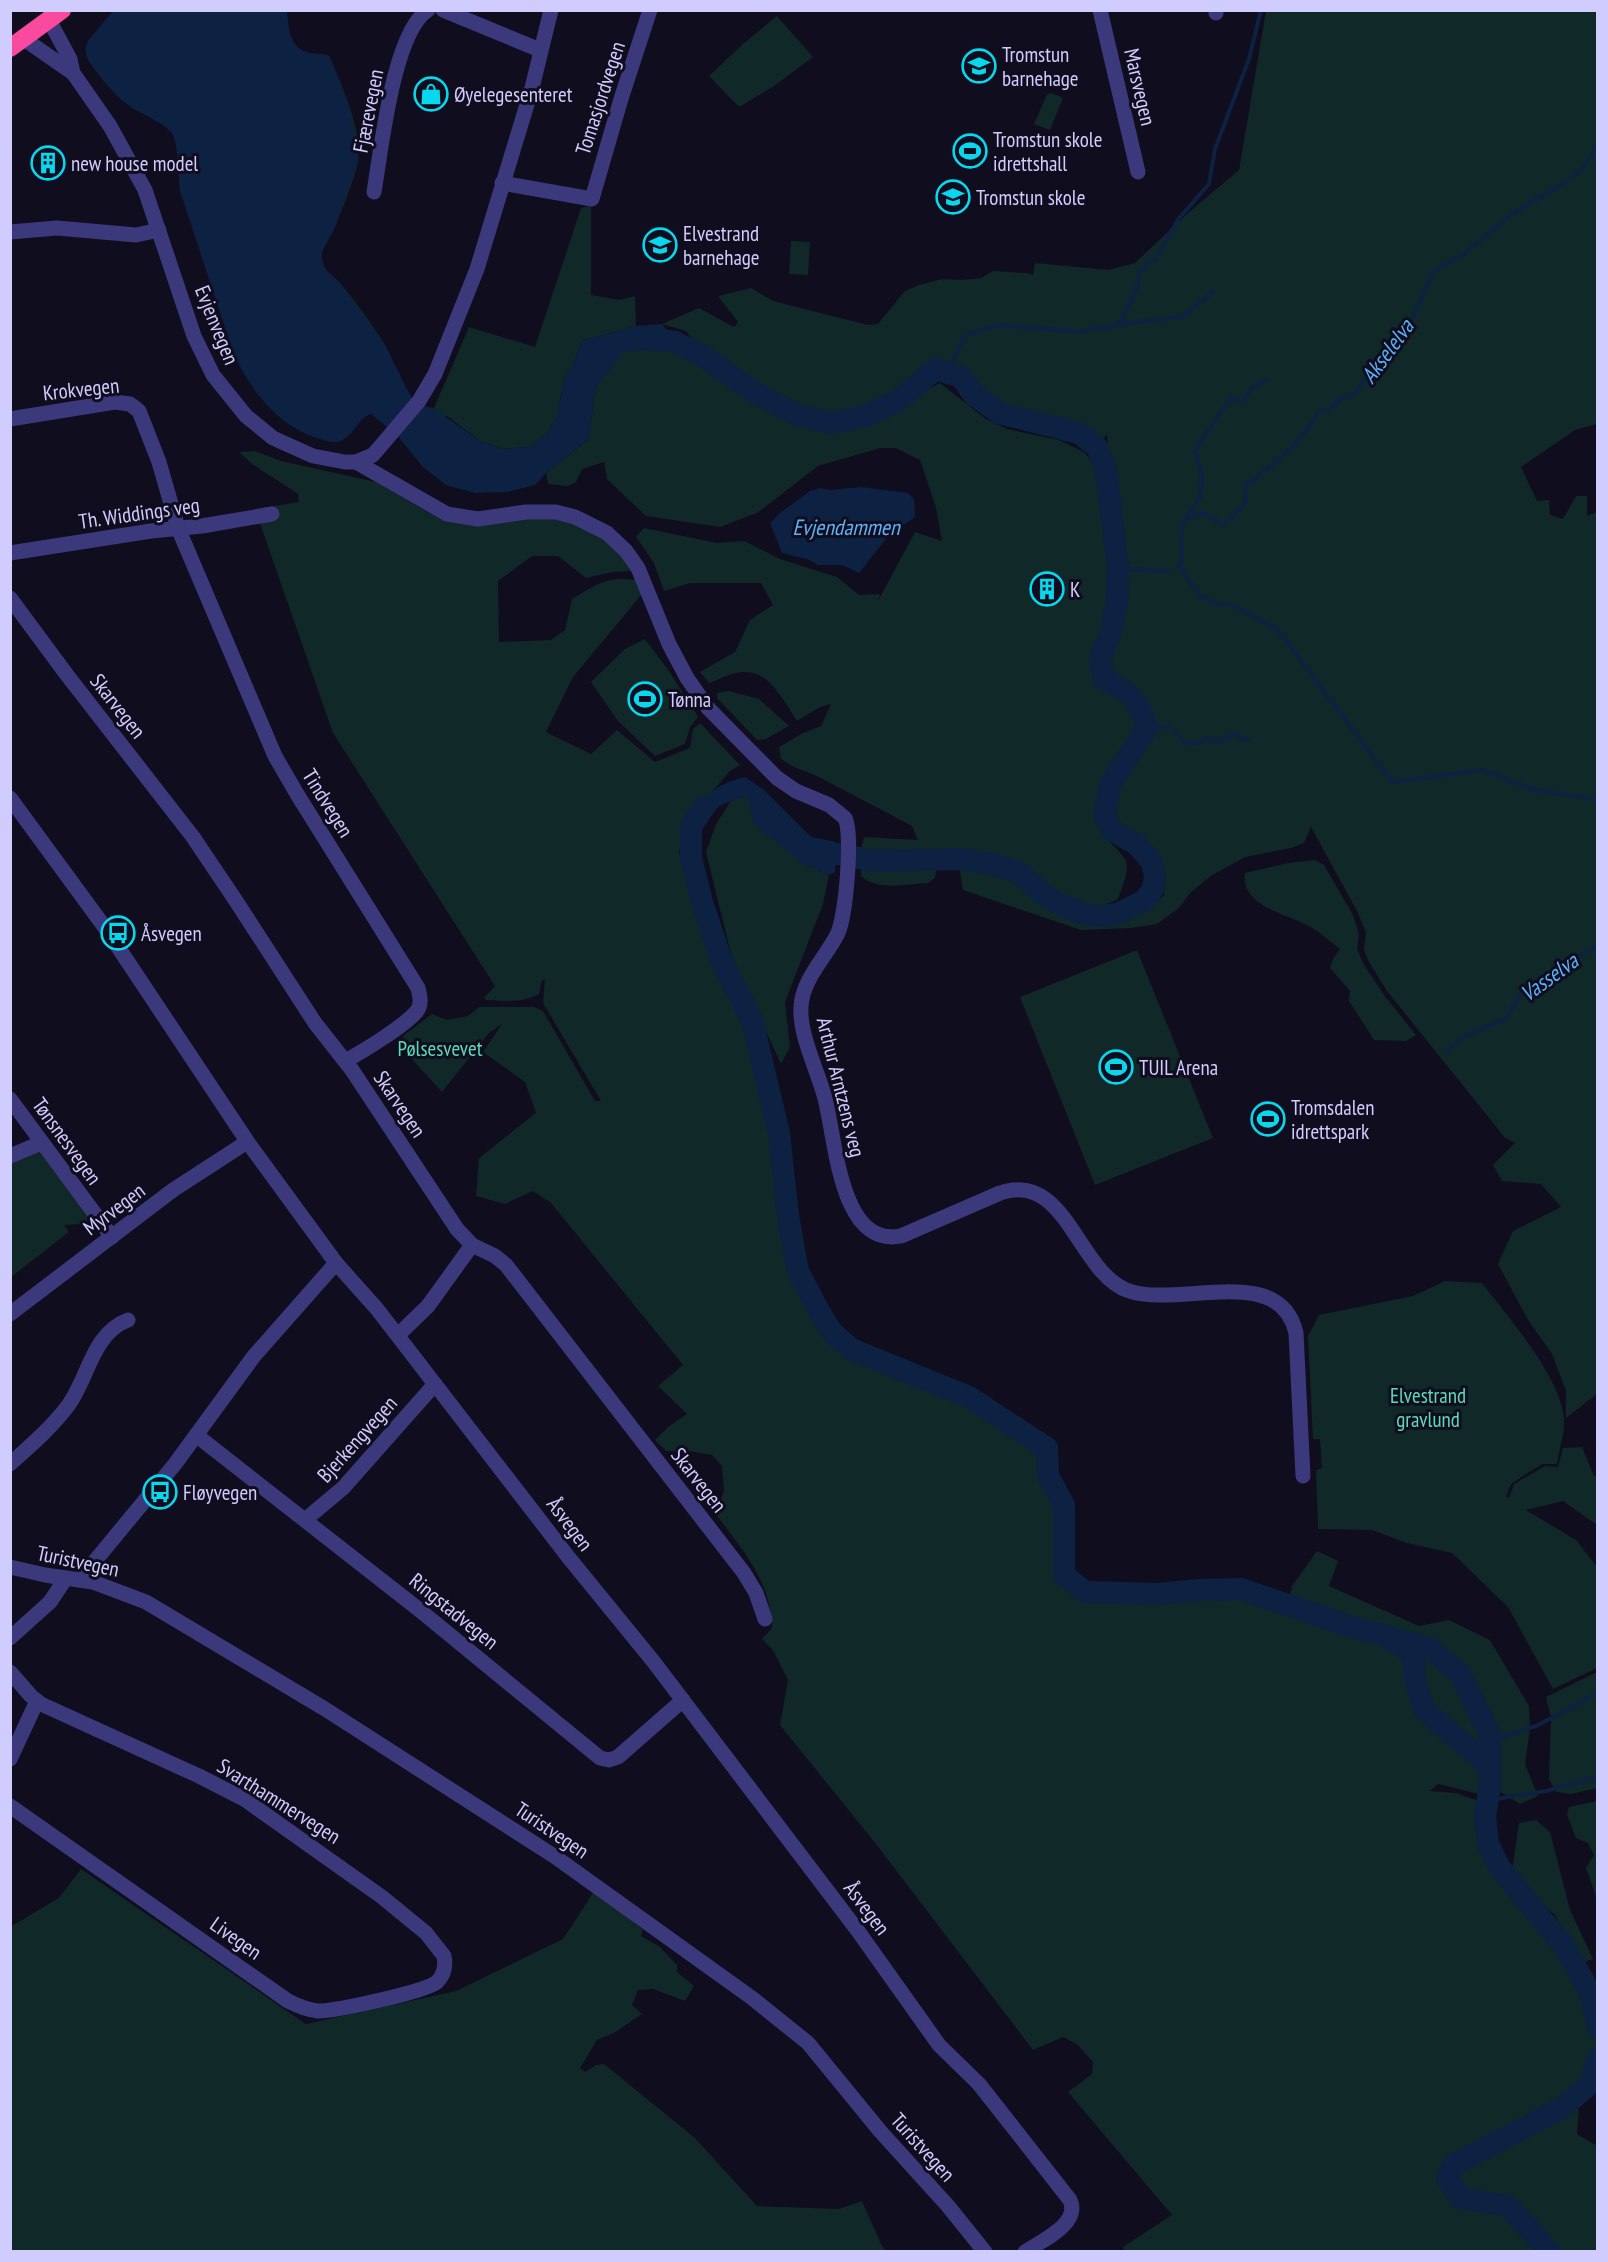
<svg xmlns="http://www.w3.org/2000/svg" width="1608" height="2262" viewBox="0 0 1608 2262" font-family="'PT Sans Narrow',sans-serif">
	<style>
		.green { fill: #102827 }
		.water { fill: #0d2242 }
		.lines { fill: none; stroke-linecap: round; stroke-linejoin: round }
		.stream { stroke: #0d2242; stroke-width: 4 }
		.river { stroke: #0d2242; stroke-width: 22 }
		.minor { stroke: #3b397c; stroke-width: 15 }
		.highway { stroke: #fa4a9f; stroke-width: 18 }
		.labels { text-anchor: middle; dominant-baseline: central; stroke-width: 6; stroke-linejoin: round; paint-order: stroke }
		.poi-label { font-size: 21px; fill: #d1ccfe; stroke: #100d1e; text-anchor: start }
		.street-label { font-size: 21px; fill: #d1ccfe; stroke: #100d1e }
		.park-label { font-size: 21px; fill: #5adbba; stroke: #100d1e }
		.water-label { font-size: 22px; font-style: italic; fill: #5db2fa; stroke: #100d1e }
	</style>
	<rect width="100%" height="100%" fill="#100d1e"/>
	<!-- green -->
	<g class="green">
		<path d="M202,11h85c1,15 2,35 19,41 8,3 16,1 23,4 13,29 33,74 29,105 -2,14 -17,52 -23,65 -5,11 -15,21 -13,34 2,12 12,15 19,24 15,18 30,39 43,59 14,23 19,63 50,65l35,-81 66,20 46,-139 10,-2v89l29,5 15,-4 1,30 -54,15 -9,23 -8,12 -8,40 -9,17 -19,14 -28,2 -22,-9 -32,-24 -29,10 -53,-40z"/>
		<path d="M1266,11h331v413l-22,6 -54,37 16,34 12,-1 1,15 13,4 13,-23h11v20l10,-4v882l-31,24v-27l-14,-37 -24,-34 -30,-56 15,-33 48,-24 -20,-23 -39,-3 -9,-16 22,-22 -11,-6 -6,-8 -111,-138 -18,-29 -5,-12 2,-18 -9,-21 -46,-84 -7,16 -13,5 -46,9 -34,19 -21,17 -11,15 -22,16 -26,4 -50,2 -118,-40 -4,-24 34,6 19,9 35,27 32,15 38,-2 32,-12 15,-14 -3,-34 -17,-21 -20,-15 -24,5c27,34 35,24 18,69 -45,24 -67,-19 -101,-37 -23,-13 -53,-11 -78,-9l-4,25 -7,5c-20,1 -52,8 -67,-7v-27l3,-12 54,3 -6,-14 -97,-51 -21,-8 -13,-8 -2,-12 22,-13 20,-8 10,-22 -11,3 -23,14c-12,-18 -28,-51 -53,-49 -11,0 -24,7 -35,11l-9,-11 35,-20 15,-32 23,-15 -12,-22h-71l-26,8 -10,-28 -18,-26 8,-9 73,15 27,-2 36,18 57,18 22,18 21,-1 -2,7 37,-69 27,9 -6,-33 -16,-48 -24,-12h-16l-62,18 -61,47 -37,14 -74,-11 -39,-37 -3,-17 -22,7 -6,13 -9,4 -19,-2 -2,-11 43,-34 6,-50 28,-38 53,-4 104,63 51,15 54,-14 55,-28 46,36 21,10 52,11 25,12 9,11 8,15 11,94 -11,64 17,1 8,-59 -8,-56 -1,-28 -3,-29 -6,-16 -1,-15 -9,13 -18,-15 -80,-20 -26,-18 -13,-18 -26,-9 -38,32 -32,14 -32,8 -36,-9 -41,-21 -52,-36 -18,-24 -24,-7 37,-16 35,19 4,-5 -20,-26 33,-8 22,13 95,24 10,-1 27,-33 14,-6 23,-6 20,1 19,-2 12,-7 33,2 7,2 2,-12 73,7 27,-7 53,-50 51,-43z"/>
		<polygon points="777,16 813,57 774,86 739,107 709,76 743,44"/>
		<polygon points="1052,93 1063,98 1050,130 1034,124 1047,94"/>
		<polygon points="791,241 810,242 808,275 789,274"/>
		<path d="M255,451l26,10 95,21 53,31 23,9 28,2 59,-8 33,6 28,14 17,15 14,20 -19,1 -26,6 -28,-22h-26l-34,25 1,61 52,-2 14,-10 7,-31c28,-17 37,-24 71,-18l5,6 -75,90 -27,55 45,22 26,-24 38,32 35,-14 3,-19 7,-6 40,42 -11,7 -44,52 -6,29 34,111 29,56 19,62 12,53 26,137 34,61 18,17 119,48 78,51 1,28 16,29v70l21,17 72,2 42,-4 41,-1 47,15 4,-19 25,-35 21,10 -9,25 90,40 30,-6 41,20 39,66 1,23 -5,35 13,32 -18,8 -29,-18 -12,8 -41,-10 -8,7 26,2 28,10 5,42 12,24 64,78 26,46 6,33v37l-7,22 -27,24h16l-2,25 18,11 2,-2v108h-473l-1,-4 49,-32 -104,-123 24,-18 1,-12 -15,-17 -15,-8 -30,13 -157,-206 -96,-119 8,-45 -15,-30 -11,-11 10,-11c-1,-48 -30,-78 -57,-115l9,-22 -2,-25 -10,-11 -23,-4h-23l-11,-11 13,-13 19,-13 -29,-28 25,-21 -132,-162 -18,-12 -28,13 -29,-8 3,-38 57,-45 -11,-31 -42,-30 19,-28 -13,9 -47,59 -41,-45 2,-11 29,-22 15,6 21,-4 11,-9h55l9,4 52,90h6l-58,-98 2,-24 -3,2 -3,13c-16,9 -34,7 -52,6l-3,-2 11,-12 -162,-253 -78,-224 44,-7 -1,-8 -46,-30 -13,-12z"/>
		<polygon points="645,639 669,671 698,717 690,727 685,744 655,756 618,721 591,682 625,649"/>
		<polygon points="729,691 759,699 789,726 766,739 757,740 717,698 717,693"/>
		<polygon points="748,795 803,863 829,875 823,904 785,1002 790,1047 781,1064 732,958 706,852 716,824 731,801"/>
		<path d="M1315,860l9,5 29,50 6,19 -2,15 7,16 20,30 32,40 -10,6 -32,-1 -25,-39 1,-10 -20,-23 3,-9 7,-10c-11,-8 -23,-20 -35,-25 -22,-11 -64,-18 -60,-51l43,-10z"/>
		<polygon points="1137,950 1213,1138 1095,1185 1020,997"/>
		<polygon points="41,1149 97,1223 64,1225 69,1232 11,1277 11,1157"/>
		<path d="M1445,1281l37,2c26,34 78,93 82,135 1,14 -5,32 -7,46h-15l-31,20 -5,12 3,2 5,-14 31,-18 13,1 5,-19 19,-1 12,29 3,-1v50l-34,-24 -37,9 50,30 21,27v101l-44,21 -45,-82 -56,-54 -45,-10 -35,-13 -54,-1 -2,-59 6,-2 -2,-29h-7l-5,-103 11,-21 94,-19z"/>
		<polygon points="1597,1672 1597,1788 1571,1794 1556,1792 1549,1779 1551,1717 1546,1697"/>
		<polygon points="1597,1801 1598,1801 1597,1899 1586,1868 1594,1855 1588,1843 1576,1838 1567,1815 1569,1807"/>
		<polygon points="1536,1820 1550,1832 1570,1910 1593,1959 1582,1963 1554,1914 1529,1894 1512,1870 1519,1823"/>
		<polygon points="81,1869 306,2024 456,1991 563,1939 595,1890 643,1930 641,1936 660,1947 677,1965 677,1972 694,1986 685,2001 653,1989 638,1990 632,2005 642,2014 614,2033 597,2040 580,2068 585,2072 596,2065 604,2064 695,2138 757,2206 839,2209 862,2201 882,2246 887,2251 11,2251 10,1927 59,1898"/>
	</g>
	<!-- water -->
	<g class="water">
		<path d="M113,11h174c1,15 2,35 19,41 8,3 16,1 23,4l19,46 9,42 1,17 -23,66 -13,25v7l3,11 15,13 45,62 27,54 9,7 13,3 45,31 22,9 28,-2 19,-14 9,-17 8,-40 8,-12 9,-23 54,-15 26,-2 13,18 1,5 -53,5 -28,37 -6,50 -43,34 -11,12 -28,7 -32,1 -29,-8 -23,-18 -26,-32 -26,-21c-13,4 -17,22 -31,27 -7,3 -16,-1 -23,-3 -40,-12 -70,-52 -85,-89l-52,-158c-2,-14 -1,-50 -9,-59 -6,-8 -31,-19 -40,-25 -15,-10 -25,-23 -36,-37 -7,-9 -13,-17 -7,-29z"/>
		<polygon points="861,487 908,493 914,499 915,517 889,535 859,573 842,565 818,565 807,559 782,553 770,523 780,513 810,491 820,488 830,490"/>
		<path d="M745,777l18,12 48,48 25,5 -1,30 -6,3 -26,-12 -50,-40 -5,-28 -29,11 -19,24 -9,28c0,-46 6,-69 54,-81z"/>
	</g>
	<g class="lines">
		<!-- stream -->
		<g class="stream">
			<polyline points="1181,216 1209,184 1215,149 1249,59 1261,10"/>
			<path d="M1119,324c8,-17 21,-36 21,-54l6,-2v-4l10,-6 23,-40"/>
			<polyline points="948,373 964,337 971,333 999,325 1082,332 1098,327 1107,329 1119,324 1182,317 1213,292"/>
			<polyline points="1185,520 1200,497 1202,475 1195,450 1230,399 1242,401 1252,388 1267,380"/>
			<polyline points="1117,564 1124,569 1169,571"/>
			<polyline points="1178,566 1200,595 1218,605 1230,604 1277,629 1392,782 1483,770 1535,790 1594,799"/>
			<path d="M1177,567l5,-6 -1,-34 4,-7 18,-7 21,12 22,-23 -2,-15c29,-22 57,-44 75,-76l11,-2 12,-11 14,-5 17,-26 13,-11 22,-28 25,-56 32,-19 51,-42 48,-27 19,-16 15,-24"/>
			<polyline points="1147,727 1170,727 1185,743 1197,743 1207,738 1220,742 1233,734 1249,741"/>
			<polyline points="1447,1051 1463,1037 1507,1018 1518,997 1535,982 1563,973 1583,953 1598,946"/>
			<polyline points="1490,1741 1536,1726 1598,1693"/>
			<polyline points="1488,1798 1496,1799 1546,1791 1598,1777"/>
			<polyline points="1597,2059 1598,2059"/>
		</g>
		<!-- river -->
		<g class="river">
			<path d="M646,338l29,4 28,14 51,36 41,22 36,9 35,-7 31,-15 39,-32 25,8 13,18 25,18 80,20 18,14 9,22 12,99 -1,33 -6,30 -11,29 4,19c26,13 34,19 43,48l-37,58 -5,30 8,16 23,13 16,18 3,14 -2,13 -8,11 -28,14 -18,2 -19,-3 -30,-14 -32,-27 -25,-8 -34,-5 -85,2 -35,-7h-32"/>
			<polyline points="704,807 691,827 691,858 702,902 721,959 752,1020 779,1133 788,1216 798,1271 819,1311 832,1332 851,1349 969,1397 1047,1448 1048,1476 1064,1505 1064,1575 1085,1592 1157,1594 1199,1590 1241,1589 1349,1626 1430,1648 1460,1674 1490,1736 1490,1785 1485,1816 1488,1844 1500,1868 1564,1946 1590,1992 1598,2028"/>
			<polyline points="1393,1641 1403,1646 1414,1658 1415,1678 1424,1710 1481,1759 1490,1773"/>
			<polyline points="1550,2252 1508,2206 1460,2198 1447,2178 1453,2165 1562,2108 1590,2084 1598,2059"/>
		</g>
		<!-- minor -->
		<g class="minor">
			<polyline points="443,10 540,50"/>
			<polyline points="1100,10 1138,172"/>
			<polyline points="1216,10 1216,13"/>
			<polyline points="49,20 70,59 73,73 110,126 145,190 194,336 213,375 246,416 273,438 313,456 345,462 356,462 373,455 419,401 435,374 477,269 532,88 551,10"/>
			<polyline points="24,39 73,73"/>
			<polyline points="502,183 592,199 621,99 650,10"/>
			<path d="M374,192c7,-40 19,-160 54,-182"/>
			<polyline points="10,232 57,228 136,235 159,230"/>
			<path d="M10,419l105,-17 15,2 9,7 20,51 19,66 97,228 22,38 121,194c2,8 4,16 -1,23 -11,14 -55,41 -72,50"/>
			<path d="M356,462l91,52 31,5 48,-7h30l19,5 32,16 19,18 12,17 31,76 18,34 21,30 69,70 19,13 33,14 16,13c8,16 1,100 -8,117 -12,23 -35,45 -36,72 -2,27 16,62 23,88 12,40 14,153 77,141l99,-43c67,-23 77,80 129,98 51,17 151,-29 167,42l7,143"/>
			<polyline points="10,553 151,531 202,526 272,514"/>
			<polyline points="10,598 67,675 193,837 236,901 315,1023 352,1070 457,1229 472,1245 495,1256 506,1265 744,1573 756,1593 765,1619"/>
			<path d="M10,798l96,131 143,215 87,119 41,46 192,249 84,103 205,270 81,114 40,39 91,116c11,24 -29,41 -45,52"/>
			<polyline points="10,1099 112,1237"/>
			<polyline points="10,1156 41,1143"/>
			<polyline points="10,1314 173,1190 247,1142"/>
			<polyline points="398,1335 428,1306 472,1245"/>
			<polyline points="196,1435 417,1608 600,1758 609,1760 618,1757 683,1700"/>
			<path d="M10,1464c20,-18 41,-36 57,-57 21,-27 25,-74 61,-87"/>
			<polyline points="306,1519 343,1488 435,1384"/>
			<polyline points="10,1567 45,1575 93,1582 146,1602 325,1709 554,1856 752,1998 808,2043 880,2131 948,2206 985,2252"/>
			<polyline points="80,1579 175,1464 254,1356 336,1263"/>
			<polyline points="10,1638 50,1602 66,1578"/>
			<path d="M10,1672l21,24 10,8 158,72 45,23 138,98 44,36 18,23c2,10 0,19 -7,26 -12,10 -102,29 -119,29 -11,-1 -20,-5 -30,-10l-278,-195"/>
			<polyline points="10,1759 37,1701"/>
		</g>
		<!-- highway -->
		<polyline class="highway" points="10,48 62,10"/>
	</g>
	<!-- icons -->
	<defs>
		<symbol id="school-ring" viewBox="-11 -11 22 22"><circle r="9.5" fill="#100d1e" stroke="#07d8ee" stroke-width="1.5"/><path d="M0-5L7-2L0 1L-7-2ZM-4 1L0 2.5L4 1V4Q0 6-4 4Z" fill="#07d8ee"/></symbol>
		<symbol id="shop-ring" viewBox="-11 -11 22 22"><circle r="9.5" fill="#100d1e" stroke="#07d8ee" stroke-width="1.5"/><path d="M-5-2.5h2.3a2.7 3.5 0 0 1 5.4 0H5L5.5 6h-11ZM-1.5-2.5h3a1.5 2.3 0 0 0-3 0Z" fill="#07d8ee"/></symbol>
		<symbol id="stadium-ring" viewBox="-11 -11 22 22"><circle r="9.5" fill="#100d1e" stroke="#07d8ee" stroke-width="1.5"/><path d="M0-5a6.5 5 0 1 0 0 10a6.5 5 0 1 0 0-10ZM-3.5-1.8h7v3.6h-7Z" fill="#07d8ee"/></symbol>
		<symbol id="building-ring" viewBox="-11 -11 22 22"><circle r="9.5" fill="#100d1e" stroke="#07d8ee" stroke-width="1.5"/><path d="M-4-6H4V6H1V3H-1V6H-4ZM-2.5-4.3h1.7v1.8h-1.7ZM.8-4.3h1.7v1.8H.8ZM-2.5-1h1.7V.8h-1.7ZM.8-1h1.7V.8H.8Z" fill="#07d8ee"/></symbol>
		<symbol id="bus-ring" viewBox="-11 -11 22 22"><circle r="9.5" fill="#100d1e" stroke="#07d8ee" stroke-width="1.5"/><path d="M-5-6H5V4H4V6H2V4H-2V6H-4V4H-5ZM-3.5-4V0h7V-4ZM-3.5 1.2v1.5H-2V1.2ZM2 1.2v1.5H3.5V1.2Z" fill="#07d8ee"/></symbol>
	</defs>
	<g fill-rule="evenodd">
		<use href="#school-ring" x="960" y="47" width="38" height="38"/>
		<use href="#shop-ring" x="412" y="75" width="38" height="38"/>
		<use href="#stadium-ring" x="951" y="132" width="38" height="38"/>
		<use href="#building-ring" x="29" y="144" width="38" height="38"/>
		<use href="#school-ring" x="934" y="178" width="38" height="38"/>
		<use href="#school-ring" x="641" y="226" width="38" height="38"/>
		<use href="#building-ring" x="1028" y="570" width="38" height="38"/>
		<use href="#stadium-ring" x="626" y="680" width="38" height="38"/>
		<use href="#bus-ring" x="99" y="914" width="38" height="38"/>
		<use href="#stadium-ring" x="1097" y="1048" width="38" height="38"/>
		<use href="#stadium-ring" x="1249" y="1100" width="38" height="38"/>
		<use href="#bus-ring" x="141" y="1473" width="38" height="38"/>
	</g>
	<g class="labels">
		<!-- poi labels -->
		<g class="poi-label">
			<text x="1002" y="54">Tromstun<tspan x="1002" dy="24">barnehage</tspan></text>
			<text x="454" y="94">Øyelegesenteret</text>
			<text x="993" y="139">Tromstun skole<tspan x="993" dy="24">idrettshall</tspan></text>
			<text x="71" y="163">new house model</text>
			<text x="976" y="197">Tromstun skole</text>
			<text x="683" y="233">Elvestrand<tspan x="683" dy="24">barnehage</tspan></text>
			<text x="1070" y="589">K</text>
			<text x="668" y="699">Tønna</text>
			<text x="141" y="933">Åsvegen</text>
			<text x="1139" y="1067">TUIL Arena</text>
			<text x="1291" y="1107">Tromsdalen<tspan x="1291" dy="24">idrettspark</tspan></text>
			<text x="183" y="1492">Fløyvegen</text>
		</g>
		<!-- street labels -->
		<g class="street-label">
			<text transform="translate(1140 87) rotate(77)">Marsvegen</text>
			<text transform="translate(600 98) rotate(-72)">Tomasjordvegen</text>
			<text transform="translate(368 111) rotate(-79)">Fjærevegen</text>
			<text transform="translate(217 325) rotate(68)">Evjenvegen</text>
			<text transform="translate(81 389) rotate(-6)">Krokvegen</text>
			<text transform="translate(139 513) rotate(-8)">Th. Widdings veg</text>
			<text transform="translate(118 706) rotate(52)">Skarvegen</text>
			<text transform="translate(328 803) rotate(58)">Tindvegen</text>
			<text transform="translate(841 1087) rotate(76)">Arthur Arntzens veg</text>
			<text transform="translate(400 1104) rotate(56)">Skarvegen</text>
			<text transform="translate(67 1141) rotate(54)">Tønsnesvegen</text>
			<text transform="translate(114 1209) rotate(-37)">Myrvegen</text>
			<text transform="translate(357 1439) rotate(-48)">Bjerkengvegen</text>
			<text transform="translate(699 1480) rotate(52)">Skarvegen</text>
			<text transform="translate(570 1524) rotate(53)">Åsvegen</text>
			<text transform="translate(78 1561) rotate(12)">Turistvegen</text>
			<text transform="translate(454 1611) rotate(39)">Ringstadvegen</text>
			<text transform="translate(279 1801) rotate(32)">Svarthammervegen</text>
			<text transform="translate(552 1830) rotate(34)">Turistvegen</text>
			<text transform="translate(867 1908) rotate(53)">Åsvegen</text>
			<text transform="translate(236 1938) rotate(35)">Livegen</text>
			<text transform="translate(923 2147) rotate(48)">Turistvegen</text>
		</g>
		<!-- park labels -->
		<g class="park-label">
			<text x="440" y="1048">Pølsesvevet</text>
			<text x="1428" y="1395">Elvestrand<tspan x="1428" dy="24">gravlund</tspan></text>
		</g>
		<!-- water labels -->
		<g class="water-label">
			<text transform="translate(1387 351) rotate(-54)">Akselelva</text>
			<text x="846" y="527">Evjendammen</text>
			<text transform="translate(1549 977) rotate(-36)">Vasselva</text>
		</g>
	</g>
	<!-- border -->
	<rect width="1608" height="2262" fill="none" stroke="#d1ccfe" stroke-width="24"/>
</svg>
